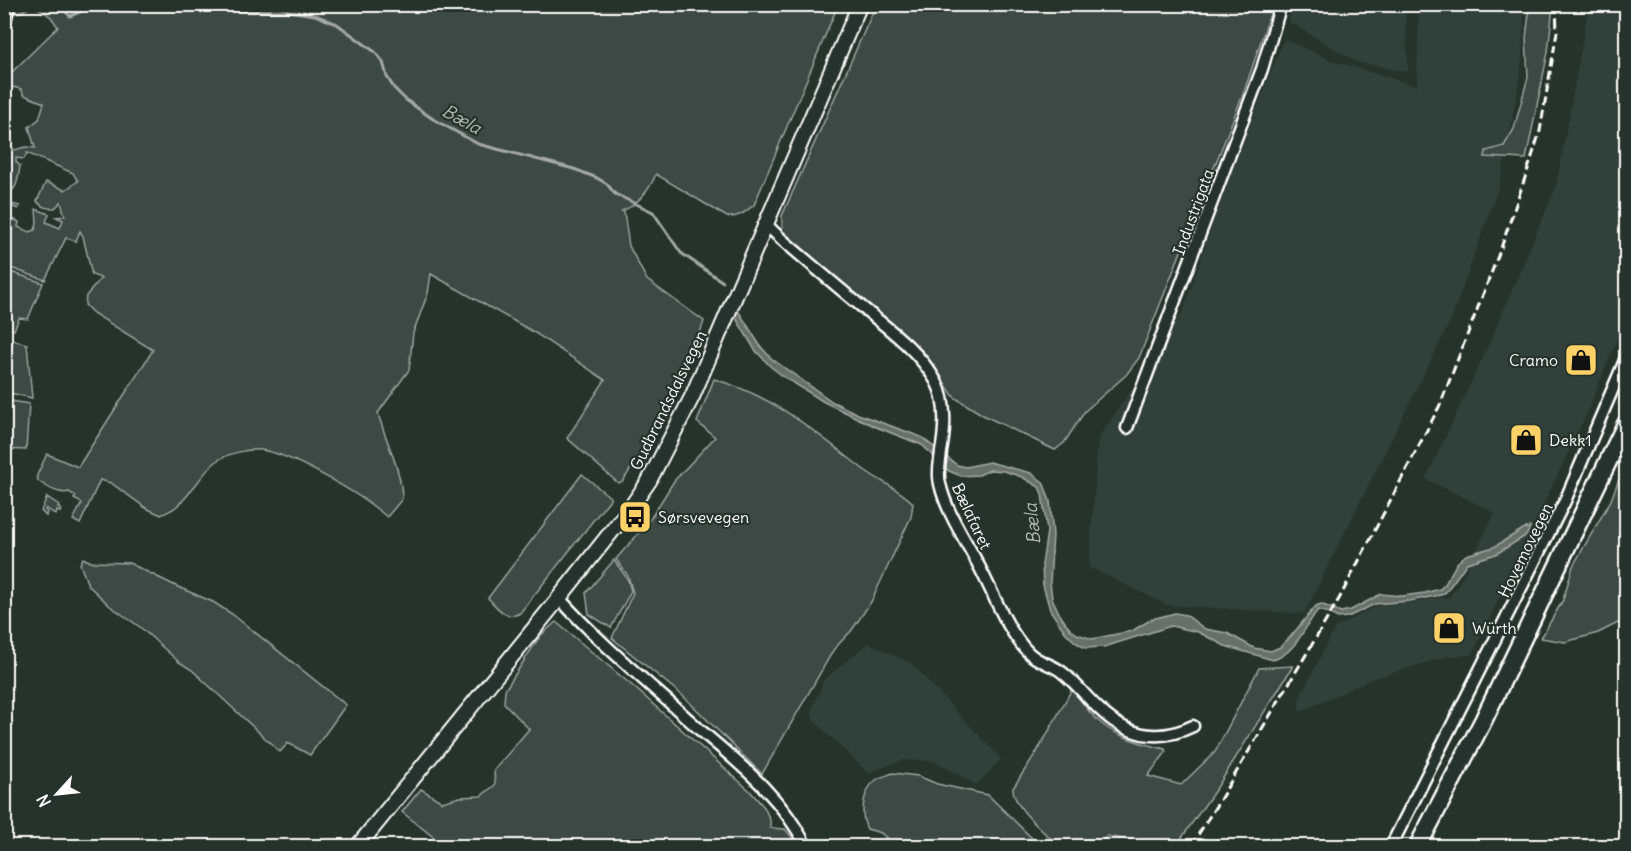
<svg xmlns="http://www.w3.org/2000/svg" width="1631" height="851" viewBox="0 0 1631 851" font-family="Delius,sans-serif">
	<style>
		.built { fill: #333f3a }
		.green { fill: #3e4944; stroke: #9ea4a2; stroke-width: 1.5 }
		.water { fill: #67706c; stroke: #a4a9a7; stroke-width: 1.5 }
		.lines { fill: none; stroke-linecap: round; stroke-linejoin: round }
		.stream { stroke: #a4a9a7; stroke-width: 3 }
		.minor-casing { stroke: #fff; stroke-width: 15 }
		.major-casing { stroke: #fff; stroke-width: 18 }
		.highway-casing { stroke: #fff; stroke-width: 21 }
		.minor { stroke: #26332d; stroke-width: 10 }
		.major { stroke: #26332d; stroke-width: 14 }
		.highway { stroke: #26332d; stroke-width: 16 }
		.rail { stroke: #fff; stroke-width: 3; stroke-dasharray: 9 4.5; stroke-linecap: butt }
		.labels { text-anchor: middle; dominant-baseline: central; stroke-width: 4.5; stroke-linejoin: round; paint-order: stroke }
		.street-label { font-size: 16px; fill: #fff; stroke: #26332d }
		.poi-label { font-size: 16px; fill: #fff; stroke: #26332d; text-anchor: start }
		.water-label { font-size: 18px; font-style: italic; fill: #b3b8b6; stroke: #26332d }
	</style>
	<rect width="100%" height="100%" fill="#26332d"/>
	<filter id="ink" filterUnits="userSpaceOnUse"><feTurbulence type="fractalNoise" baseFrequency=".0167" numOctaves="2"/><feDisplacementMap in="SourceGraphic" scale="12" xChannelSelector="R" yChannelSelector="G"/><feConvolveMatrix kernelMatrix="1 2 1 2 8 2 1 2 1" color-interpolation-filters="sRGB"/></filter>
	<g filter="url(#ink)">
		<!-- built -->
		<g class="built">
			<polygon points="1292,5 1405,5 1408,72 1357,62 1289,22"/>
			<polygon points="1419,5 1525,5 1521,71 1501,180 1451,320 1304,614 1167,605 1089,567 1098,439 1182,314 1221,200 1284,39 1333,61 1417,86"/>
			<polygon points="1589,5 1626,5 1626,317 1587,413 1472,655 1448,656 1372,679 1299,712 1299,699 1335,628 1376,606 1450,597 1465,573 1495,513 1426,479 1490,342 1556,187"/>
			<polygon points="868,643 911,663 1001,759 977,785 934,761 903,760 868,773 813,720 812,709 824,680"/>
		</g>
		<!-- green -->
		<g class="green">
			<path d="M12,5h826l-84,200c-9,7 -15,13 -27,12l-71,-43c-6,15 -18,31 -34,37l2,1 5,34 18,34 57,41 -6,18 -14,19 -2,11 -8,23 -24,47 -27,42 -5,2 -51,-45 38,-58 -70,-47 -104,-59 -3,19 -15,40 -4,37 -31,43c7,27 24,57 24,86l-15,18c-24,-21 -94,-63 -126,-67 -13,-1 -33,3 -44,11 -16,12 -24,32 -40,45 -4,4 -10,6 -16,9l-15,-7 -35,-25 -11,-3 -20,44 -7,-4 9,-17 -8,-4 2,-3 -7,-4c-10,3 -22,-5 -31,-11l-1,-6 10,-21 31,13 75,-117 -60,-37 -8,-8 1,-9 15,-18 -9,-3 -9,-39 -3,-5 -4,10 -10,-3 -21,42 -40,-14v-62l2,-1 13,3 -2,3 -9,-4 -4,10 14,7 -1,5 12,5 5,-2 2,-7 -1,-14 13,5 -3,8 14,6 3,-8 -7,-3 9,-1 -4,-14 -6,6c-9,0 -13,0 -18,-7l9,-19 19,8 13,-9 -5,-8 -46,-20 -3,6 -8,-1v4l4,4c-2,11 -2,26 -15,28v-60l3,3 2,9 5,4 10,-3 10,1 -6,-21 10,-8 5,-16 -20,-8 -3,-6 -13,-3 -3,-7 53,-52 -7,-10 -17,-12 -14,7 -10,3z"/>
			<polygon points="876,5 1273,5 1245,89 1139,358 1126,375 1085,411 1064,443 1055,450 983,415 954,397 924,352 797,246 782,230 782,216"/>
			<polygon points="1530,5 1553,5 1548,52 1526,159 1485,157 1486,151 1504,146 1514,129 1528,77 1526,38"/>
			<polygon points="5,270 43,283 28,319 19,318 14,330 5,327"/>
			<polygon points="13,340 27,344 32,398 5,392 5,352 11,352"/>
			<path d="M714,379c62,18 100,52 149,90 16,12 35,19 50,34l-2,14 -40,85 -19,28 -18,19 -72,125 -79,-78 -71,-58 21,-45 -5,-17 -12,-17 33,-38 25,-40 41,-44 -18,-15z"/>
			<polygon points="4,400 29,404 26,450 5,449"/>
			<polygon points="1626,446 1626,619 1598,633 1565,642 1541,638 1563,600 1573,566 1611,500 1621,474 1621,457"/>
			<path d="M582,474l29,24 -91,115c-14,8 -22,-5 -32,-15z"/>
			<polygon points="47,497 59,505 58,507 61,510 60,512 57,511 56,515 46,508 45,510 47,512 46,516 41,511"/>
			<polygon points="83,558 91,562 129,563 178,587 213,602 232,614 346,705 310,755 288,743 280,752 192,670 179,662 140,627 110,606 88,585 80,564"/>
			<polygon points="614,560 628,580 631,591 611,628 589,614 586,593"/>
			<polygon points="556,622 635,688 749,790 764,807 770,820 770,828 785,829 799,846 433,846 437,840 402,812 421,789 442,802 460,797 481,796 495,785 494,770 529,729 504,703 505,690 540,636"/>
			<path d="M1293,666l-75,120 -42,60h-12l-57,-10 -9,10h-38c-15,-12 -48,-39 -47,-58l28,-43 31,-56c7,9 15,21 24,30 19,18 44,24 69,30l1,3 -18,24 33,9 34,-33 44,-84z"/>
			<path d="M893,773l25,3 19,8 51,11 52,51h-145l-14,-13 -14,-4c-7,-14 -5,-38 9,-49 4,-3 12,-5 17,-7z"/>
		</g>
		<!-- water -->
		<path class="water" d="M737,309l24,38 11,12 61,43 25,12 63,23 36,28 9,2 23,-5 42,11 12,9 7,19 3,34 -3,47 2,16 8,17 10,14 7,5 15,5 40,-8 20,-12 23,-6 11,2 19,14 22,4 27,15 17,3 9,-4 11,-11 25,-30 5,-2 20,8 10,-2 30,-16 21,2 23,-3 15,-4 5,-5 12,-21 9,-8 28,-8 29,-18 7,-2 -3,8 -31,19 -29,9 -21,29 -5,3 -32,6 -34,3 -27,13 -10,1 -12,-6 -8,-2c-14,17 -22,43 -45,50l-48,-14 -27,-14 -27,-6 -67,21 -19,1 -10,-6 -10,-10 -15,-22 -7,-25 -1,-20 5,-34 -5,-37 -3,-7 -17,-10 -18,-6 -14,-1 -11,5 -18,1 -12,-5 -27,-26 -46,-18 -52,-25 -40,-25 -13,-10 -16,-17 -21,-35z"/>
		<g class="lines">
			<!-- stream -->
			<g class="stream">
				<polyline points="58,4 70,16 98,4"/>
				<polyline points="184,4 214,10 287,11 315,15 337,24 375,52 383,62 387,77 394,88 406,100 433,119 478,144 574,169 597,178 607,184 615,194 653,212 681,253 723,282"/>
			</g>
			<defs>
				<g id="minor">
					<polyline points="4,26 9,4"/>
					<path d="M766,224l13,13c28,24 55,47 83,70 28,23 55,42 74,74 11,20 9,49 5,71 -1,10 -4,21 -1,32 7,31 29,61 43,90 12,24 26,59 45,78 10,11 25,12 35,21 13,10 23,24 35,35 28,28 60,35 95,18"/>
					<polyline points="1127,428 1262,69 1281,4"/>
					<path d="M559,598c41,46 94,89 140,131 41,35 83,68 107,117"/>
					<polyline points="1391,846 1565,501 1626,358"/>
				</g>
				<polyline id="major" points="358,846 559,598 631,507 649,481 692,397 860,4"/>
				<polyline id="highway" points="1418,846 1483,721 1626,424"/>
			</defs>
			<!-- minor casing -->
			<use href="#minor" class="minor-casing"/>
			<!-- major casing -->
			<use href="#major" class="major-casing"/>
			<!-- highway casing -->
			<use href="#highway" class="highway-casing"/>
			<!-- minor -->
			<use href="#minor" class="minor"/>
			<!-- major -->
			<use href="#major" class="major"/>
			<!-- highway -->
			<use href="#highway" class="highway"/>
			<!-- rail -->
			<polyline class="rail" points="1191,846 1221,798 1339,599 1440,405 1501,248 1530,163 1540,131 1557,32 1556,4"/>
		</g>
	</g>
	<!-- icons -->
	<defs>
		<symbol id="shop-square" viewBox="-11 -11 22 22"><rect x="-9" y="-9" width="18" height="18" rx="4" fill="#ffd166" stroke="#26332d"/><path d="M-5-2.5h2.3a2.7 3.5 0 0 1 5.4 0H5L5.5 6h-11ZM-1.5-2.5h3a1.5 2.3 0 0 0-3 0Z" fill="#111"/></symbol>
		<symbol id="bus-square" viewBox="-11 -11 22 22"><rect x="-9" y="-9" width="18" height="18" rx="4" fill="#ffd166" stroke="#26332d"/><path d="M-5-6H5V4H4V6H2V4H-2V6H-4V4H-5ZM-3.5-4V0h7V-4ZM-3.5 1.2v1.5H-2V1.2ZM2 1.2v1.5H3.5V1.2Z" fill="#111"/></symbol>
	</defs>
	<g fill-rule="evenodd">
		<use href="#shop-square" x="1562" y="341" width="38" height="38"/>
		<use href="#shop-square" x="1507" y="421" width="38" height="38"/>
		<use href="#bus-square" x="616" y="498" width="38" height="38"/>
		<use href="#shop-square" x="1430" y="609" width="38" height="38"/>
	</g>
	<g class="labels">
		<!-- street labels -->
		<g class="street-label">
			<text transform="translate(1193 212) rotate(-70)">Industrigata</text>
			<text transform="translate(668 400) rotate(-64)">Gudbrandsdalsvegen</text>
			<text transform="translate(972 516) rotate(65)">Bælafaret</text>
			<text transform="translate(1525 550) rotate(-64)">Hovemovegen</text>
		</g>
		<!-- poi labels -->
		<g class="poi-label">
			<text x="1558" y="360" text-anchor="end">Cramo</text>
			<text x="1549" y="440">Dekk1</text>
			<text x="658" y="517">Sørsvevegen</text>
			<text x="1472" y="628">Würth</text>
		</g>
		<!-- water labels -->
		<g class="water-label">
			<text transform="translate(462 119) rotate(29)">Bæla</text>
			<text transform="translate(1032 524) rotate(-96)">Bæla</text>
		</g>
	</g>
	<!-- margin -->
	<rect width="1631" height="851" fill="none" stroke="#26332d" stroke-width="24"/>
	<rect x="12" y="12" width="1607" height="827" fill="none" stroke="#fff" stroke-width="2" filter="url(#ink)"/>
	<!-- north arrow -->
	<g transform="translate(57 794) rotate(243)" stroke="#26332d" stroke-width="4.5" paint-order="stroke">
	<path d="M0-4.5L10 22L0 15L-10 22Z" fill="#ffffff"/>
	<text y="-9" font-size="16" font-weight="bold" text-anchor="middle" fill="#ffffff">N</text>
	</g>
</svg>
